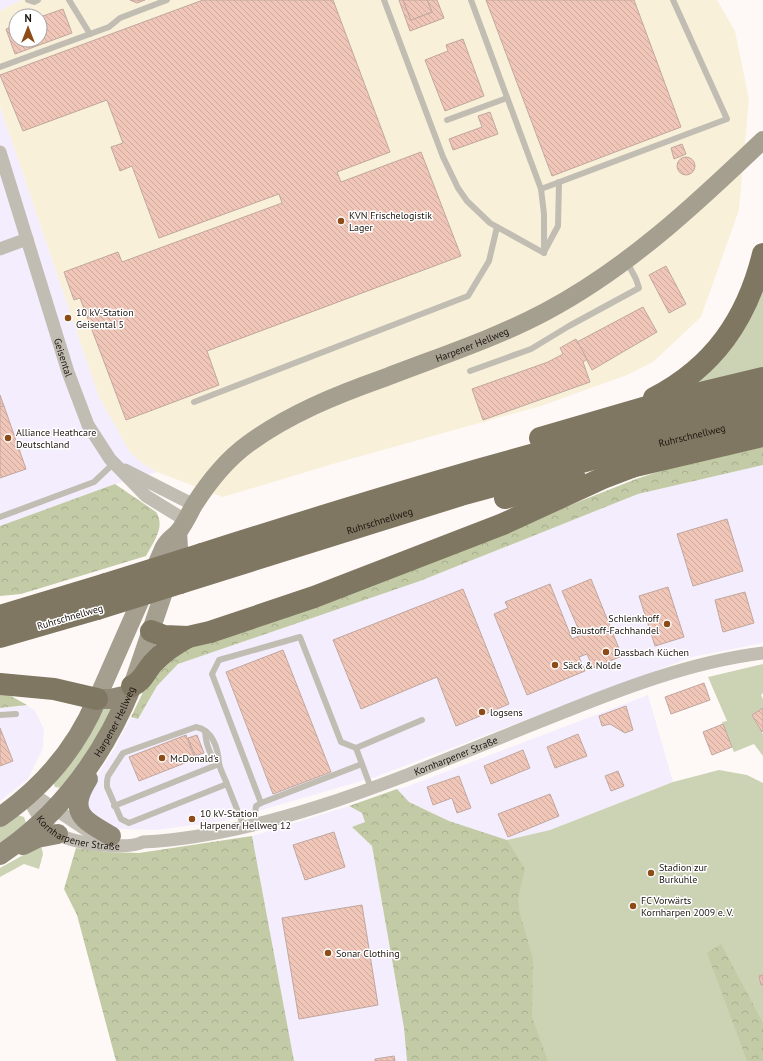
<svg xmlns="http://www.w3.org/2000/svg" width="763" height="1061" viewBox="0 0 763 1061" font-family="'PT Sans',sans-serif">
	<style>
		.commercial { fill: #f3edfe }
		.industrial { fill: #f9f0da; fill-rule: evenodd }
		.green { fill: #ccd3b4 }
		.forest { fill: url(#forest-crowns) }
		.building { fill: url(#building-back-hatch); stroke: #c1a79e }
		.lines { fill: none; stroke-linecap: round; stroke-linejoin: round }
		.lane { stroke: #c1bdb3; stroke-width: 6 }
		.street { stroke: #c1bdb3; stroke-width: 13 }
		.secondary { stroke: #a59f90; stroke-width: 18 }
		.primary { stroke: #918977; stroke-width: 20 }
		.highway { stroke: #807762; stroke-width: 22 }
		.highway-bridge { stroke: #807762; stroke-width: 22 }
		.poi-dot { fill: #8d4c17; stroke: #fff; stroke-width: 1.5 }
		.labels { text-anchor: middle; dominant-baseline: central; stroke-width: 3; stroke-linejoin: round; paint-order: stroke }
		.poi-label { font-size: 10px; fill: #1c140f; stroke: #fff; text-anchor: start }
		.street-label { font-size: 10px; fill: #1c140f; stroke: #fff }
	</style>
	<defs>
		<pattern id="forest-crowns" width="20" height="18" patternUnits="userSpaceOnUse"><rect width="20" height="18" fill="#c3cba6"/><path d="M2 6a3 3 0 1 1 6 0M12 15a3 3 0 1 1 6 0" fill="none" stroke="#a7ad8e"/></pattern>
		<pattern id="building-back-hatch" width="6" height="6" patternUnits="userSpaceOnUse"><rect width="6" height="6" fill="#f0c6b8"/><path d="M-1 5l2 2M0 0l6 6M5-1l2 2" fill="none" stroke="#cda99d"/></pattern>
	</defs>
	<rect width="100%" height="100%" fill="#fef9f6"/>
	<!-- commercial -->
	<g class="commercial">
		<polygon points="0,0 22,0 0,11"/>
		<polygon points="0,106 99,397 142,463 157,472 115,484 0,526"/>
		<polygon points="763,465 763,643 692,657 375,777 224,821 156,830 121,829 106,826 87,810 91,785 113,751 131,717 138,719 157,686 178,664 420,581 638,494"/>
		<polygon points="648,695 673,782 550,830 507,840 449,821 409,802 397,789 403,788"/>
		<polygon points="27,705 35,711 44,729 43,748 28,779 0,801 0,708"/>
		<polygon points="349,806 362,813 365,822 352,827 372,846 404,1028 407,1061 294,1061 252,836"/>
	</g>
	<!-- industrial -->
	<path class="industrial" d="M22,0h695l18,31 14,68 -10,111 -38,107 -48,45 -26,13 -86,31 -205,57 -113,34 -66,-25 -15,-9 -12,-11 -31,-55 -99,-291v-95zM16,16h24v24h-24z"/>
	<!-- green -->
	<g class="green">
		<polygon points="763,278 763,369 686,388"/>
		<polygon points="763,664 763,693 761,695 763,699 763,708 752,715 763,734 763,756 754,744 734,752 722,722 727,721 708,677"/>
		<polygon points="103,704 113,706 92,748 61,788 55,787 53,782"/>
		<polygon points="719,770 747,775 763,783 763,1061 509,1061 507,840 550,830 673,782"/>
		<polygon points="17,815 24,817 26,823 0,844 0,827"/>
		<polygon points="41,845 43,854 39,869 24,864 0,877 0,868"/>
	</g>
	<!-- forest -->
	<g class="forest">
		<polygon points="763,447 763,465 638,494 420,581 178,664 157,686 138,719 131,717 144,690 173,653 404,571 636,479 667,469"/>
		<path d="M115,484l41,28c10,15 -3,30 -10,44l-125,38 -21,2v-70z"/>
		<polygon points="0,691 2,691 27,705 0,708"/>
		<polygon points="397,789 409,802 449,821 507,840 525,869 518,899 520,914 533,959 532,1017 548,1061 407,1061 404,1028 372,846 352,827 365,822 362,813 349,806"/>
		<polygon points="252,836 294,1061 116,1061 77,915 64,889 76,848 107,852 139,853"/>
		<polygon points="721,944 763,1023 763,1061 747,1061 707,953"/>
	</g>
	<!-- building -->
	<g class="building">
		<polygon points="130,0 145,0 137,3"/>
		<polygon points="203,0 333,0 390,152 337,172 341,182 421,152 461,256 207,351 219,385 126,420 80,298 74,300 64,272 118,252 122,262 282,203 279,194 159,238 132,166 120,171 111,147 123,143 107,100 23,131 0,75"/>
		<polygon points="399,0 403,0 411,20 432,12 427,0 437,0 444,18 410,31"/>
		<polygon points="403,0 427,0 432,12 411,20"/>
		<polygon points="486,0 634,0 681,127 552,176"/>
		<polygon points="63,9 72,33 15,54 6,29 16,26 16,40 40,40 40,17"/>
		<polygon points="463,39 484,96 445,111 425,60 448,51 446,45"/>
		<polygon points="490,112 498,134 453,150 449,139 482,127 478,116"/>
		<polygon points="682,144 686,154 674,159 671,148"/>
		<circle cx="686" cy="166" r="9"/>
		<polygon points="666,266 686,304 669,313 649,275"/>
		<polygon points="643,307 657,332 592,370 577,342"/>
		<polygon points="576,339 587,359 583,362 590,382 483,420 472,389 548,362 563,354 560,348"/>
		<polygon points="0,395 4,406 0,407"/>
		<polygon points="4,406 26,469 0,478 0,407"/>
		<polygon points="727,519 743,571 693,586 677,534"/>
		<polygon points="591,579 622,656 593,668 587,654 579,657 585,671 527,695 494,614 508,608 505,602 550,584 572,639 581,635 562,591"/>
		<polygon points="668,587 684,637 655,646 639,596"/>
		<polygon points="463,589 509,704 456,726 437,677 361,709 333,640"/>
		<polygon points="745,592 754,623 723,632 715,600"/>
		<polygon points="283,650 331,772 273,794 226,672"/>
		<polygon points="704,683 710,700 671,714 665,697"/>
		<polygon points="626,706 633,730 625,733 610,724 602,726 599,716"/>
		<polygon points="763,708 763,731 762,732 752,715"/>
		<polygon points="723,724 732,747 712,755 703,732"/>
		<polygon points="0,728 13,761 0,766"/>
		<polygon points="578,734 587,756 555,768 547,747"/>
		<polygon points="186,735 195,759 139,781 129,757"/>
		<polygon points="197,735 204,753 195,756 188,738"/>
		<polygon points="523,750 530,768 491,784 484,766"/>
		<polygon points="618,771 624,786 611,791 605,776"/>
		<polygon points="459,776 471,808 457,813 452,798 433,805 427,787"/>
		<polygon points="550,794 559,816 508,837 498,814"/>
		<polygon points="193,816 195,820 191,822 189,818"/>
		<polygon points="334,832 345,867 305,880 293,845"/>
		<polygon points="362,905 378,1005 299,1019 282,918"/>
		<polygon points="763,975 763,985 761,985 759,976"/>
		<polygon points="394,1056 395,1061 375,1061 375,1059"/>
	</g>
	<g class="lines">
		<!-- lane -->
		<g class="lane">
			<polyline points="28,0 34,2 38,0"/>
			<polyline points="69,0 90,34"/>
			<polyline points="384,0 443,157 458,188 467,201 490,223 544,253"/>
			<polyline points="471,0 541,189 544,214 544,253"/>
			<polyline points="0,67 109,27 120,18 167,0"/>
			<polyline points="447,120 507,98"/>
			<polyline points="541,189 727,119 673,0"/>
			<polyline points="544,252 558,226 559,182"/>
			<polyline points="470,371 531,349 569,326 639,288 636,279 627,262"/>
			<polyline points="194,402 468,296 489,261 497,227"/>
			<polyline points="0,517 94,482 114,463"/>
			<polyline points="0,715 16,714"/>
			<path d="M196,727c17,3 22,22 23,36 1,7 6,15 8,21l-98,39 -8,-4 -14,-32v-6l1,-5 15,-23z"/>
			<path d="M205,731c1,13 4,25 14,33"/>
			<polyline points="356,748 422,720"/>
			<polyline points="227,784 244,827"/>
			<polyline points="261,803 362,764"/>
			<polyline points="114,806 219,764"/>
			<polyline points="258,823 255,814 256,806 261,803 212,674 219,660 300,637 341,742 356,748 371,788"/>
		</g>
		<!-- street -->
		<g class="street">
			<path id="s1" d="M0,152l68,220 20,53 22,34 36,37 39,24"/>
			<polyline points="0,249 27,239"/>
			<polyline points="125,470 194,505"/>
			<polyline points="31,793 91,833"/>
			<path id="s2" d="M28,796c6,15 16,30 30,38 17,10 69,16 85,8 137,-7 284,-76 411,-126 67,-27 136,-54 209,-63"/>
		</g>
		<!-- secondary -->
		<g class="secondary">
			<polyline points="133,683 179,548 178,532"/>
			<path id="s3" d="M97,699l67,-152c5,-9 10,-10 15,-16 6,-8 10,-17 15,-26 14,-22 32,-45 54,-61 41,-30 88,-49 136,-66 54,-21 110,-39 161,-66 83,-44 151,-108 218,-172"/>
		</g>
		<!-- primary -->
		<g class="primary">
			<path d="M88,779c-21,33 -5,41 23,57"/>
			<path d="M0,817c43,-30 77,-70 97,-118h13l18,-4"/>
			<polyline points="23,845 37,838 58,834"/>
			<path id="s4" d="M0,855c62,-42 104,-100 132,-169"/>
		</g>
		<!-- highway -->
		<g class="highway">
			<path d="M654,398c60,-31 93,-79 109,-144"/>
			<polyline points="540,438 667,401 763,378"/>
			<polyline points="618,470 763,436"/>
			<polyline points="505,498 576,480"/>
			<path d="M202,554c185,-59 371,-115 561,-157"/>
			<path id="s5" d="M180,583l281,-88 136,-37 166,-40"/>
			<polyline points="0,616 106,584"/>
			<polyline points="151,631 164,636 188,637 210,632 314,597 503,524 603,478 632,467"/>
			<polyline points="0,637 97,609"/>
			<polyline points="0,684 54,689 97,699"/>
			<path d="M132,686c11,-5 13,-14 21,-23 10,-11 22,-19 35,-26"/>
		</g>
		<!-- highway-bridge -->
		<g class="highway-bridge">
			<polyline points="106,584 202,554"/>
			<polyline points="97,609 180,583"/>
		</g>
	</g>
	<!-- markers -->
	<g class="poi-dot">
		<circle cx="341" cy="221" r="4"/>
		<circle cx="68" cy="318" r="4"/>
		<circle cx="8" cy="438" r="4"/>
		<circle cx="667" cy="624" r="4"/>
		<circle cx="606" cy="652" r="4"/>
		<circle cx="555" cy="665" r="4"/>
		<circle cx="482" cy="712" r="4"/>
		<circle cx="162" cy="758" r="4"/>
		<circle cx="192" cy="819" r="4"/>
		<circle cx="651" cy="873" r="4"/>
		<circle cx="633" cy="906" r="4"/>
		<circle cx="328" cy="953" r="4"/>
	</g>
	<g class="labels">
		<!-- poi labels -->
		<g class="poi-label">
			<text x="349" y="215">KVN Frischelogistik<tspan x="349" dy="12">Lager</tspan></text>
			<text x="76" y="312">10 kV-Station<tspan x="76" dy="12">Geisental 5</tspan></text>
			<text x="16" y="432">Alliance Heathcare<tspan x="16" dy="12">Deutschland</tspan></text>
			<text x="659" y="618" text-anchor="end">Schlenkhoff<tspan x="659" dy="12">Baustoff-Fachhandel</tspan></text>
			<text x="614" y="652">Dassbach Küchen</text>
			<text x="563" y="665">Säck &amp; Nolde</text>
			<text x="490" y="712">logsens</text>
			<text x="170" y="758">McDonald's</text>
			<text x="200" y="813">10 kV-Station<tspan x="200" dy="12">Harpener Hellweg 12</tspan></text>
			<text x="659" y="867">Stadion zur<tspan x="659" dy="12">Burkuhle</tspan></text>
			<text x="641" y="900">FC Vorwärts<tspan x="641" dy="12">Kornharpen 2009 e. V.</tspan></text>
			<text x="336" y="953">Sonar Clothing</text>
		</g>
		<!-- street labels -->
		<g class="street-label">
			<text stroke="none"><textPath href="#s3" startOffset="546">Harpener Hellweg</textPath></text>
			<text stroke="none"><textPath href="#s1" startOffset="215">Geisental</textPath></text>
			<text stroke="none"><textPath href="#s5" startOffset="533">Ruhrschnellweg</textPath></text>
			<text stroke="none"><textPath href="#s5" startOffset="209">Ruhrschnellweg</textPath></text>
			<text transform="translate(70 617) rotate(-16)">Ruhrschnellweg</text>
			<text stroke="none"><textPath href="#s4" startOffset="178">Harpener Hellweg</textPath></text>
			<text stroke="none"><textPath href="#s2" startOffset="462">Kornharpener Straße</textPath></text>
			<text stroke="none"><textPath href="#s2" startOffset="68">Kornharpener Straße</textPath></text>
		</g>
	</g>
	<!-- north arrow -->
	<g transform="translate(28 28)"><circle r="19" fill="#ffffff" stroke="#a4a19f"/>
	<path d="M0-3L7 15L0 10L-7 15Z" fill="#8d4c17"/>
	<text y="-6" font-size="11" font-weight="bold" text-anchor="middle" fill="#1c140f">N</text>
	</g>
</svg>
